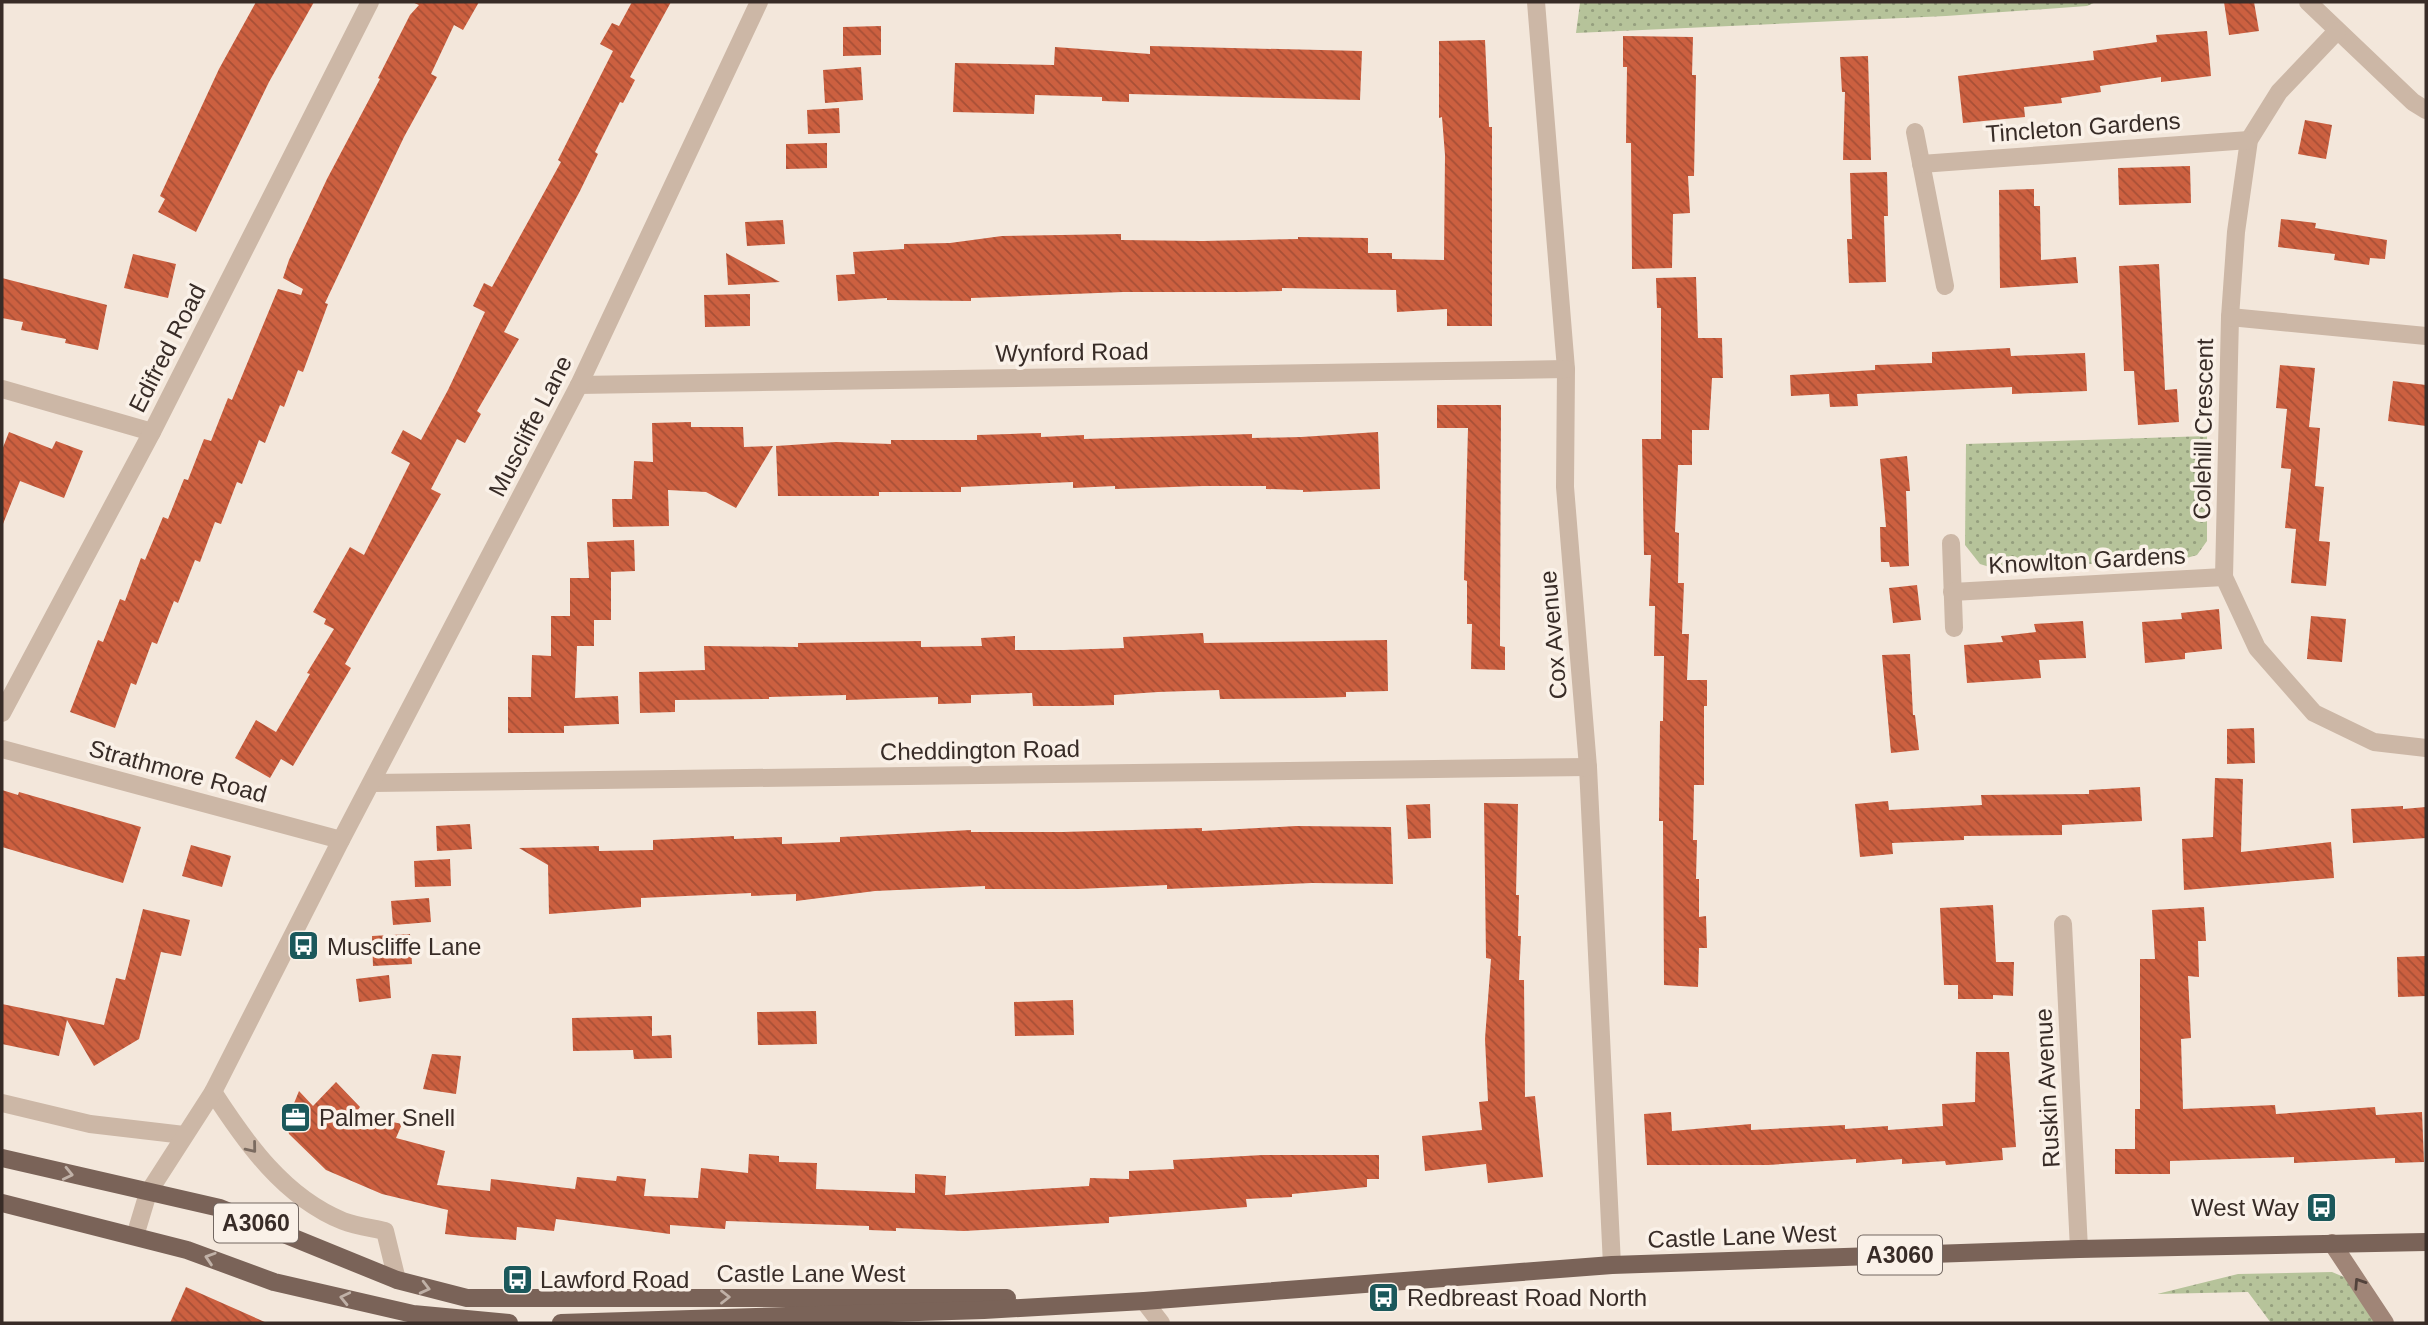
<svg xmlns="http://www.w3.org/2000/svg" width="2428" height="1325" viewBox="0 0 2428 1325" font-family="Helvetica,sans-serif">
	<style>
		.green { fill: url(#green-dots) }
		.building { fill: url(#building-back-hatch) }
		.lines { fill: none; stroke-linecap: round; stroke-linejoin: round }
		.street { stroke: #ccb7a6; stroke-width: 18 }
		.secondary { stroke: #a08577; stroke-width: 18 }
		.primary { stroke: #7a6358; stroke-width: 18 }
		.oneway { stroke: #7b6b60 }
		.oneway2 { stroke: #c0b1a7 }
		.oneway3 { stroke: #52423b }
		.labels { text-anchor: middle; dominant-baseline: central; stroke-width: 7; stroke-linejoin: round; paint-order: stroke }
		.shield { fill: #faf1e8; stroke: #726761; stroke-width: 2 }
		.shield-label { font-size: 23px; font-weight: bold; fill: #382c27 }
		.street-label { font-size: 24px; fill: #382c27; stroke: #faf1e8 }
		.poi-label { font-size: 24px; fill: #382c27; stroke: #faf1e8; text-anchor: start }
	</style>
	<defs>
		<pattern id="green-dots" width="8" height="8" patternUnits="userSpaceOnUse" patternTransform="scale(1.75)"><rect width="8" height="8" fill="#b6c39a"/><path d="M2 2h.1M6 6h.1" fill="none" stroke="#959f7e" stroke-width="1.8" stroke-linecap="round"/></pattern>
		<pattern id="building-back-hatch" width="6" height="6" patternUnits="userSpaceOnUse" patternTransform="scale(1.75)"><rect width="6" height="6" fill="#cc6040"/><path d="M-1 5l2 2M0 0l6 6M5-1l2 2" fill="none" stroke="#a74f36"/></pattern>
	</defs>
	<rect width="100%" height="100%" fill="#f3e7db"/>
	<!-- green -->
	<g class="green">
		<polygon points="2096,2 2087,6 1946,16 1576,33 1580,3"/>
		<polygon points="2207,436 2207,541 2197,555 2183,559 1996,569 1980,564 1965,545 1966,444"/>
		<polygon points="2332,1272 2351,1280 2376,1323 2271,1323 2248,1292 2157,1294 2238,1274"/>
	</g>
	<!-- building -->
	<g class="building">
		<polygon points="256,2 314,2 269,82 196,232 158,212 165,199 160,196 219,69"/>
		<polygon points="412,2 479,2 463,30 454,25 431,74 437,77 404,137 325,303 328,304 303,372 298,370 284,407 280,405 265,443 259,440 242,484 237,482 221,524 215,522 200,562 195,560 178,603 174,601 157,644 152,642 136,685 131,683 115,728 70,712 98,640 103,642 120,599 125,601 141,558 145,560 163,517 168,519 184,479 188,480 204,439 211,441 228,398 232,400 278,289 301,295 303,289 283,278 289,260 327,179 380,79 378,78 410,15 419,5"/>
		<polygon points="632,2 671,2 630,77 635,80 623,103 620,102 595,152 598,154 580,191 504,332 519,339 477,411 481,414 465,443 457,439 431,489 441,494 345,664 351,668 293,766 281,759 270,778 235,758 256,720 276,732 310,674 307,673 334,629 324,624 326,619 313,612 350,547 364,555 410,463 391,453 403,430 421,440 448,390 485,312 473,306 484,283 492,287 561,162 558,160 613,51 600,44 612,23 619,26"/>
		<polygon points="2224,2 2254,2 2259,31 2229,35"/>
		<polygon points="881,26 881,55 843,56 843,27"/>
		<polygon points="2207,31 2211,76 2161,82 2161,77 2100,86 2101,92 2061,98 2062,103 2024,107 2025,117 1963,123 1958,76 2094,60 2093,51 2157,42 2156,35"/>
		<polygon points="1623,36 1693,37 1692,75 1696,75 1694,176 1688,176 1690,213 1673,214 1672,268 1632,269 1631,143 1626,143 1627,67 1623,67"/>
		<polygon points="1485,40 1489,127 1492,127 1492,326 1447,326 1447,309 1397,312 1396,290 1282,288 1282,291 1240,292 1123,292 971,298 971,301 887,300 887,298 838,301 836,275 855,274 853,252 904,249 904,244 950,243 1002,236 1121,234 1121,240 1203,241 1298,239 1298,237 1368,238 1368,253 1392,253 1392,259 1444,260 1445,155 1442,117 1439,118 1439,41"/>
		<polygon points="1150,46 1362,51 1360,100 1129,94 1129,102 1102,101 1102,97 1035,95 1034,114 953,112 955,63 1054,65 1055,47 1150,54"/>
		<polygon points="1868,56 1871,160 1843,160 1845,92 1842,92 1840,57"/>
		<polygon points="861,67 863,100 825,103 823,70"/>
		<polygon points="839,108 840,133 808,134 807,110"/>
		<polygon points="2305,120 2332,125 2326,159 2298,154"/>
		<polygon points="827,143 827,168 786,169 786,144"/>
		<polygon points="2190,166 2191,203 2119,205 2118,168"/>
		<polygon points="1887,172 1888,216 1884,216 1886,282 1849,283 1847,239 1852,239 1850,173"/>
		<polygon points="2034,189 2034,206 2040,206 2041,260 2076,257 2078,283 2000,288 1999,190"/>
		<polygon points="2281,219 2316,223 2315,228 2387,240 2385,259 2370,258 2369,265 2334,260 2335,254 2278,247"/>
		<polygon points="783,220 785,244 747,246 745,222"/>
		<polygon points="726,253 780,282 728,285"/>
		<polygon points="133,254 176,264 168,298 124,288"/>
		<polygon points="2159,264 2165,390 2177,389 2179,422 2138,425 2134,371 2124,371 2119,266"/>
		<polygon points="1696,277 1698,338 1722,338 1723,378 1712,378 1709,430 1692,430 1692,465 1678,465 1675,532 1679,533 1678,583 1684,583 1682,634 1689,634 1687,680 1707,680 1707,706 1704,706 1704,785 1694,785 1693,840 1697,840 1696,879 1699,879 1699,917 1706,916 1707,948 1699,948 1698,987 1664,985 1663,821 1659,821 1660,721 1663,721 1664,656 1654,656 1655,606 1649,606 1651,555 1644,555 1642,439 1661,439 1661,308 1657,308 1656,278"/>
		<polygon points="2,278 107,305 98,350 65,343 66,339 21,330 23,322 2,318"/>
		<polygon points="750,294 750,326 705,327 704,295"/>
		<polygon points="2010,348 2011,356 2085,353 2087,391 2012,394 2012,387 1857,394 1858,406 1830,407 1829,394 1791,396 1790,375 1875,370 1875,365 1932,363 1932,352"/>
		<polygon points="2280,365 2315,368 2309,427 2320,428 2315,486 2324,487 2319,541 2330,542 2326,586 2291,583 2296,529 2285,528 2291,469 2281,468 2287,409 2276,408"/>
		<polygon points="2393,381 2426,385 2426,426 2388,421"/>
		<polygon points="1437,405 1501,405 1500,646 1505,647 1505,670 1471,669 1472,624 1467,624 1467,581 1464,580 1468,428 1437,428"/>
		<polygon points="691,422 691,427 743,427 744,447 773,446 736,508 706,492 668,490 669,526 613,527 612,499 632,499 634,461 653,462 652,423"/>
		<polygon points="9,432 52,449 56,441 83,451 64,498 20,481 3,524 2,450"/>
		<polygon points="1378,432 1380,489 1303,492 1303,490 1266,489 1266,486 1203,486 1115,489 1115,486 1073,488 1073,482 961,487 961,492 879,492 879,496 778,496 776,446 836,442 891,444 891,440 977,440 977,435 1041,433 1041,437 1084,435 1084,439 1252,434 1252,438 1301,437"/>
		<polygon points="1907,456 1910,491 1906,491 1909,566 1890,567 1889,562 1881,562 1880,527 1886,527 1880,459"/>
		<polygon points="634,540 635,571 611,572 611,620 594,620 594,646 577,646 575,698 618,696 619,724 564,726 564,733 508,733 508,697 531,697 532,655 551,656 551,616 570,616 570,578 589,578 587,542"/>
		<polygon points="1917,585 1921,620 1893,623 1889,588"/>
		<polygon points="2219,609 2222,649 2185,653 2185,659 2145,663 2142,622 2182,619 2181,613"/>
		<polygon points="2311,616 2346,619 2342,662 2307,659"/>
		<polygon points="2083,621 2086,658 2039,660 2041,678 1967,683 1964,645 2003,642 2001,636 2036,632 2034,624"/>
		<polygon points="1203,633 1204,643 1387,640 1388,691 1346,692 1346,697 1313,698 1220,699 1219,690 1158,692 1114,695 1114,705 1081,706 1033,706 1032,693 971,695 971,703 938,704 938,697 846,700 846,695 769,697 769,699 675,700 675,712 640,713 639,672 705,670 704,646 798,647 798,643 921,641 921,647 982,646 981,638 1015,636 1015,650 1064,650 1124,648 1123,637"/>
		<polygon points="1910,654 1913,715 1915,715 1919,750 1891,753 1882,655"/>
		<polygon points="2254,728 2255,763 2227,764 2227,729"/>
		<polygon points="2215,778 2243,779 2241,852 2331,842 2334,878 2184,890 2182,839 2213,837"/>
		<polygon points="2140,787 2142,821 2062,825 2062,835 1964,836 1964,840 1892,843 1893,854 1860,857 1855,804 1888,801 1889,810 1982,805 1981,795 2089,794 2089,790"/>
		<polygon points="2,790 18,795 19,792 141,827 123,883 2,847"/>
		<polygon points="1484,803 1518,804 1516,895 1519,895 1518,936 1521,936 1519,980 1524,980 1525,1097 1535,1096 1543,1177 1488,1183 1486,1164 1425,1171 1422,1136 1482,1130 1479,1102 1488,1101 1485,1039 1491,959 1486,958"/>
		<polygon points="1430,804 1431,838 1408,839 1406,805"/>
		<polygon points="2403,806 2403,809 2426,807 2426,838 2353,843 2351,809"/>
		<polygon points="470,824 472,849 437,851 436,826"/>
		<polygon points="1296,826 1391,827 1393,884 1312,883 1167,889 1167,885 1079,889 985,889 985,886 875,891 796,901 796,894 751,896 751,893 641,898 641,907 549,914 548,865 519,848 599,846 599,851 653,850 653,840 734,836 734,839 782,837 782,844 840,842 840,837 971,830 971,832 1063,832 1202,828 1202,831"/>
		<polygon points="191,845 231,856 222,887 182,876"/>
		<polygon points="450,859 451,886 415,887 414,861"/>
		<polygon points="429,898 431,922 393,925 391,901"/>
		<polygon points="1993,905 1996,962 2014,962 2013,996 1993,995 1993,999 1958,999 1958,985 1944,985 1940,908"/>
		<polygon points="2204,907 2206,941 2198,941 2199,977 2188,976 2191,1038 2181,1039 2183,1109 2275,1105 2276,1114 2375,1107 2376,1115 2422,1112 2424,1162 2395,1163 2395,1158 2294,1163 2294,1157 2170,1161 2170,1174 2115,1174 2115,1149 2135,1149 2135,1109 2140,1109 2140,959 2155,959 2152,910"/>
		<polygon points="143,909 190,920 181,956 161,952 139,1039 94,1066 67,1020 59,1056 2,1044 2,1004 104,1025 116,978 125,980"/>
		<polygon points="410,934 412,964 373,966 372,936"/>
		<polygon points="2426,956 2426,996 2398,997 2397,957"/>
		<polygon points="389,975 391,998 359,1002 356,979"/>
		<polygon points="1073,1000 1074,1035 1015,1036 1014,1002"/>
		<polygon points="816,1011 817,1044 758,1045 757,1012"/>
		<polygon points="652,1016 652,1036 671,1035 672,1058 634,1059 633,1050 573,1051 572,1018"/>
		<polygon points="1976,1052 2009,1052 2016,1147 2002,1148 2003,1160 1946,1165 1945,1161 1902,1164 1902,1159 1856,1163 1856,1159 1768,1165 1647,1165 1644,1114 1671,1112 1672,1131 1751,1124 1751,1130 1845,1125 1845,1129 1888,1126 1888,1130 1943,1126 1942,1104 1975,1102"/>
		<polygon points="432,1054 461,1056 456,1094 423,1089"/>
		<polygon points="336,1082 360,1107 355,1114 402,1124 396,1138 445,1151 437,1185 490,1191 491,1179 575,1189 577,1177 616,1181 617,1176 646,1179 644,1196 698,1198 701,1168 748,1173 749,1154 779,1156 779,1162 817,1163 816,1189 915,1193 915,1174 946,1176 945,1195 1089,1186 1090,1178 1129,1179 1129,1171 1174,1169 1173,1160 1263,1155 1379,1155 1379,1179 1367,1179 1367,1187 1292,1194 1292,1197 1246,1199 1247,1207 1109,1217 1109,1223 964,1231 896,1228 896,1231 869,1230 869,1226 726,1221 725,1229 670,1225 670,1234 556,1219 554,1231 517,1227 516,1240 472,1237 445,1234 448,1210 382,1194 326,1170 289,1134 286,1123 299,1091 313,1106"/>
		<polygon points="186,1287 267,1323 170,1323"/>
	</g>
	<g class="lines">
		<!-- street -->
		<g class="street">
			<polyline points="1536,2 1566,369 1565,487 1588,767 1612,1265"/>
			<polyline points="2308,2 2413,102 2426,110"/>
			<polyline points="2337,31 2279,92 2249,140 2236,232 2230,317 2224,577 2257,648 2314,713 2374,742 2426,748"/>
			<polyline points="1915,132 1945,286"/>
			<polyline points="1921,164 2249,140"/>
			<polyline points="2230,317 2426,336"/>
			<polyline points="579,385 1566,369"/>
			<polyline points="2,389 152,432"/>
			<polyline points="1951,543 1954,628"/>
			<polyline points="1952,592 2224,577"/>
			<polyline points="2,713 152,432 370,2"/>
			<polyline points="2,749 341,840"/>
			<polyline points="373,783 1588,767"/>
			<polyline points="2063,924 2079,1249"/>
			<path d="M213,1092c33,51 71,105 130,129 13,5 29,7 42,10l12,49"/>
			<polyline points="2,1103 90,1124 184,1135"/>
			<polyline points="135,1236 148,1193 213,1092 341,840 579,385 759,2"/>
			<polyline points="1144,1301 1161,1323"/>
		</g>
		<!-- secondary -->
		<polyline class="secondary" points="2332,1243 2385,1323"/>
		<!-- primary -->
		<g class="primary">
			<polyline points="2,1158 220,1208 397,1280 467,1298 1007,1298"/>
			<polyline points="2,1203 187,1250 274,1282 413,1314 509,1323"/>
			<polyline points="561,1323 984,1310 1144,1301 1612,1265 2079,1249 2426,1242"/>
		</g>
	</g>
	<!-- one-way arrows -->
	<defs><path id="oneway-chevron" d="M-2-3.5L2.5 0L-2 3.5" fill="none" stroke-width="1.6" stroke-linecap="round" stroke-linejoin="round" transform="scale(1.75)"/></defs>
	<use class="oneway" href="#oneway-chevron" transform="translate(252 1148) rotate(51)"/>
	<g class="oneway2">
		<use href="#oneway-chevron" transform="translate(68 1174) rotate(13)"/>
		<use href="#oneway-chevron" transform="translate(210 1258) rotate(-162)"/>
		<use href="#oneway-chevron" transform="translate(425 1288) rotate(14)"/>
		<use href="#oneway-chevron" transform="translate(725 1297)"/>
		<use href="#oneway-chevron" transform="translate(345 1298) rotate(-167)"/>
	</g>
	<use class="oneway3" href="#oneway-chevron" transform="translate(2359 1283) rotate(-123)"/>
	<!-- icons -->
	<defs>
		<symbol id="bus-square" viewBox="-11 -11 22 22"><rect x="-9" y="-9" width="18" height="18" rx="4" fill="#1b585b" stroke="#faf1e8"/><path d="M-5-6H5V4H4V6H2V4H-2V6H-4V4H-5ZM-3.5-4V0h7V-4ZM-3.5 1.2v1.5H-2V1.2ZM2 1.2v1.5H3.5V1.2Z" fill="#fff"/></symbol>
		<symbol id="office-square" viewBox="-11 -11 22 22"><rect x="-9" y="-9" width="18" height="18" rx="4" fill="#1b585b" stroke="#faf1e8"/><path d="M-6-3h4V-5.5h4V-3h4V5H-6ZM-1-4.5V-3h2v-1.5ZM-6 0V1H6V0Z" fill="#fff"/></symbol>
	</defs>
	<g fill-rule="evenodd">
		<use href="#bus-square" x="286" y="928" width="35" height="35"/>
		<use href="#office-square" x="278" y="1100" width="35" height="35"/>
		<use href="#bus-square" x="2304" y="1190" width="35" height="35"/>
		<use href="#bus-square" x="500" y="1262" width="35" height="35"/>
		<use href="#bus-square" x="1366" y="1280" width="35" height="35"/>
	</g>
	<g class="labels">
		<!-- shield labels -->
		<g class="shield">
			<rect x="214" y="1203.5" width="84" height="39" rx="5"/>
			<rect x="1858" y="1235.5" width="84" height="39" rx="5"/>
		</g>
		<g class="shield-label">
			<text x="256" y="1223">A3060</text>
			<text x="1900" y="1255">A3060</text>
		</g>
		<!-- street labels -->
		<g class="street-label">
			<text transform="translate(2083 127) rotate(-4)">Tincleton Gardens</text>
			<text transform="translate(167 348) rotate(-63)">Edifred Road</text>
			<text transform="translate(1072 352) rotate(-1)">Wynford Road</text>
			<text transform="translate(530 426) rotate(-63)">Muscliffe Lane</text>
			<text transform="translate(2203 429) rotate(-89)">Colehill Crescent</text>
			<text transform="translate(2087 560) rotate(-3)">Knowlton Gardens</text>
			<text transform="translate(1553 635) rotate(-95)">Cox Avenue</text>
			<text transform="translate(980 750) rotate(-1)">Cheddington Road</text>
			<text transform="translate(178 771) rotate(15)">Strathmore Road</text>
			<text transform="translate(2047 1088) rotate(-93)">Ruskin Avenue</text>
			<text transform="translate(1742 1236) rotate(-2)">Castle Lane West</text>
			<text x="811" y="1273">Castle Lane West</text>
		</g>
		<!-- poi labels -->
		<g class="poi-label">
			<text x="327" y="946">Muscliffe Lane</text>
			<text x="319" y="1117">Palmer Snell</text>
			<text x="2299" y="1207" text-anchor="end">West Way</text>
			<text x="540" y="1279">Lawford Road</text>
			<text x="1407" y="1297">Redbreast Road North</text>
		</g>
	</g>
	<!-- border -->
	<rect width="2428" height="1325" fill="none" stroke="#382c27" stroke-width="7"/>
</svg>
